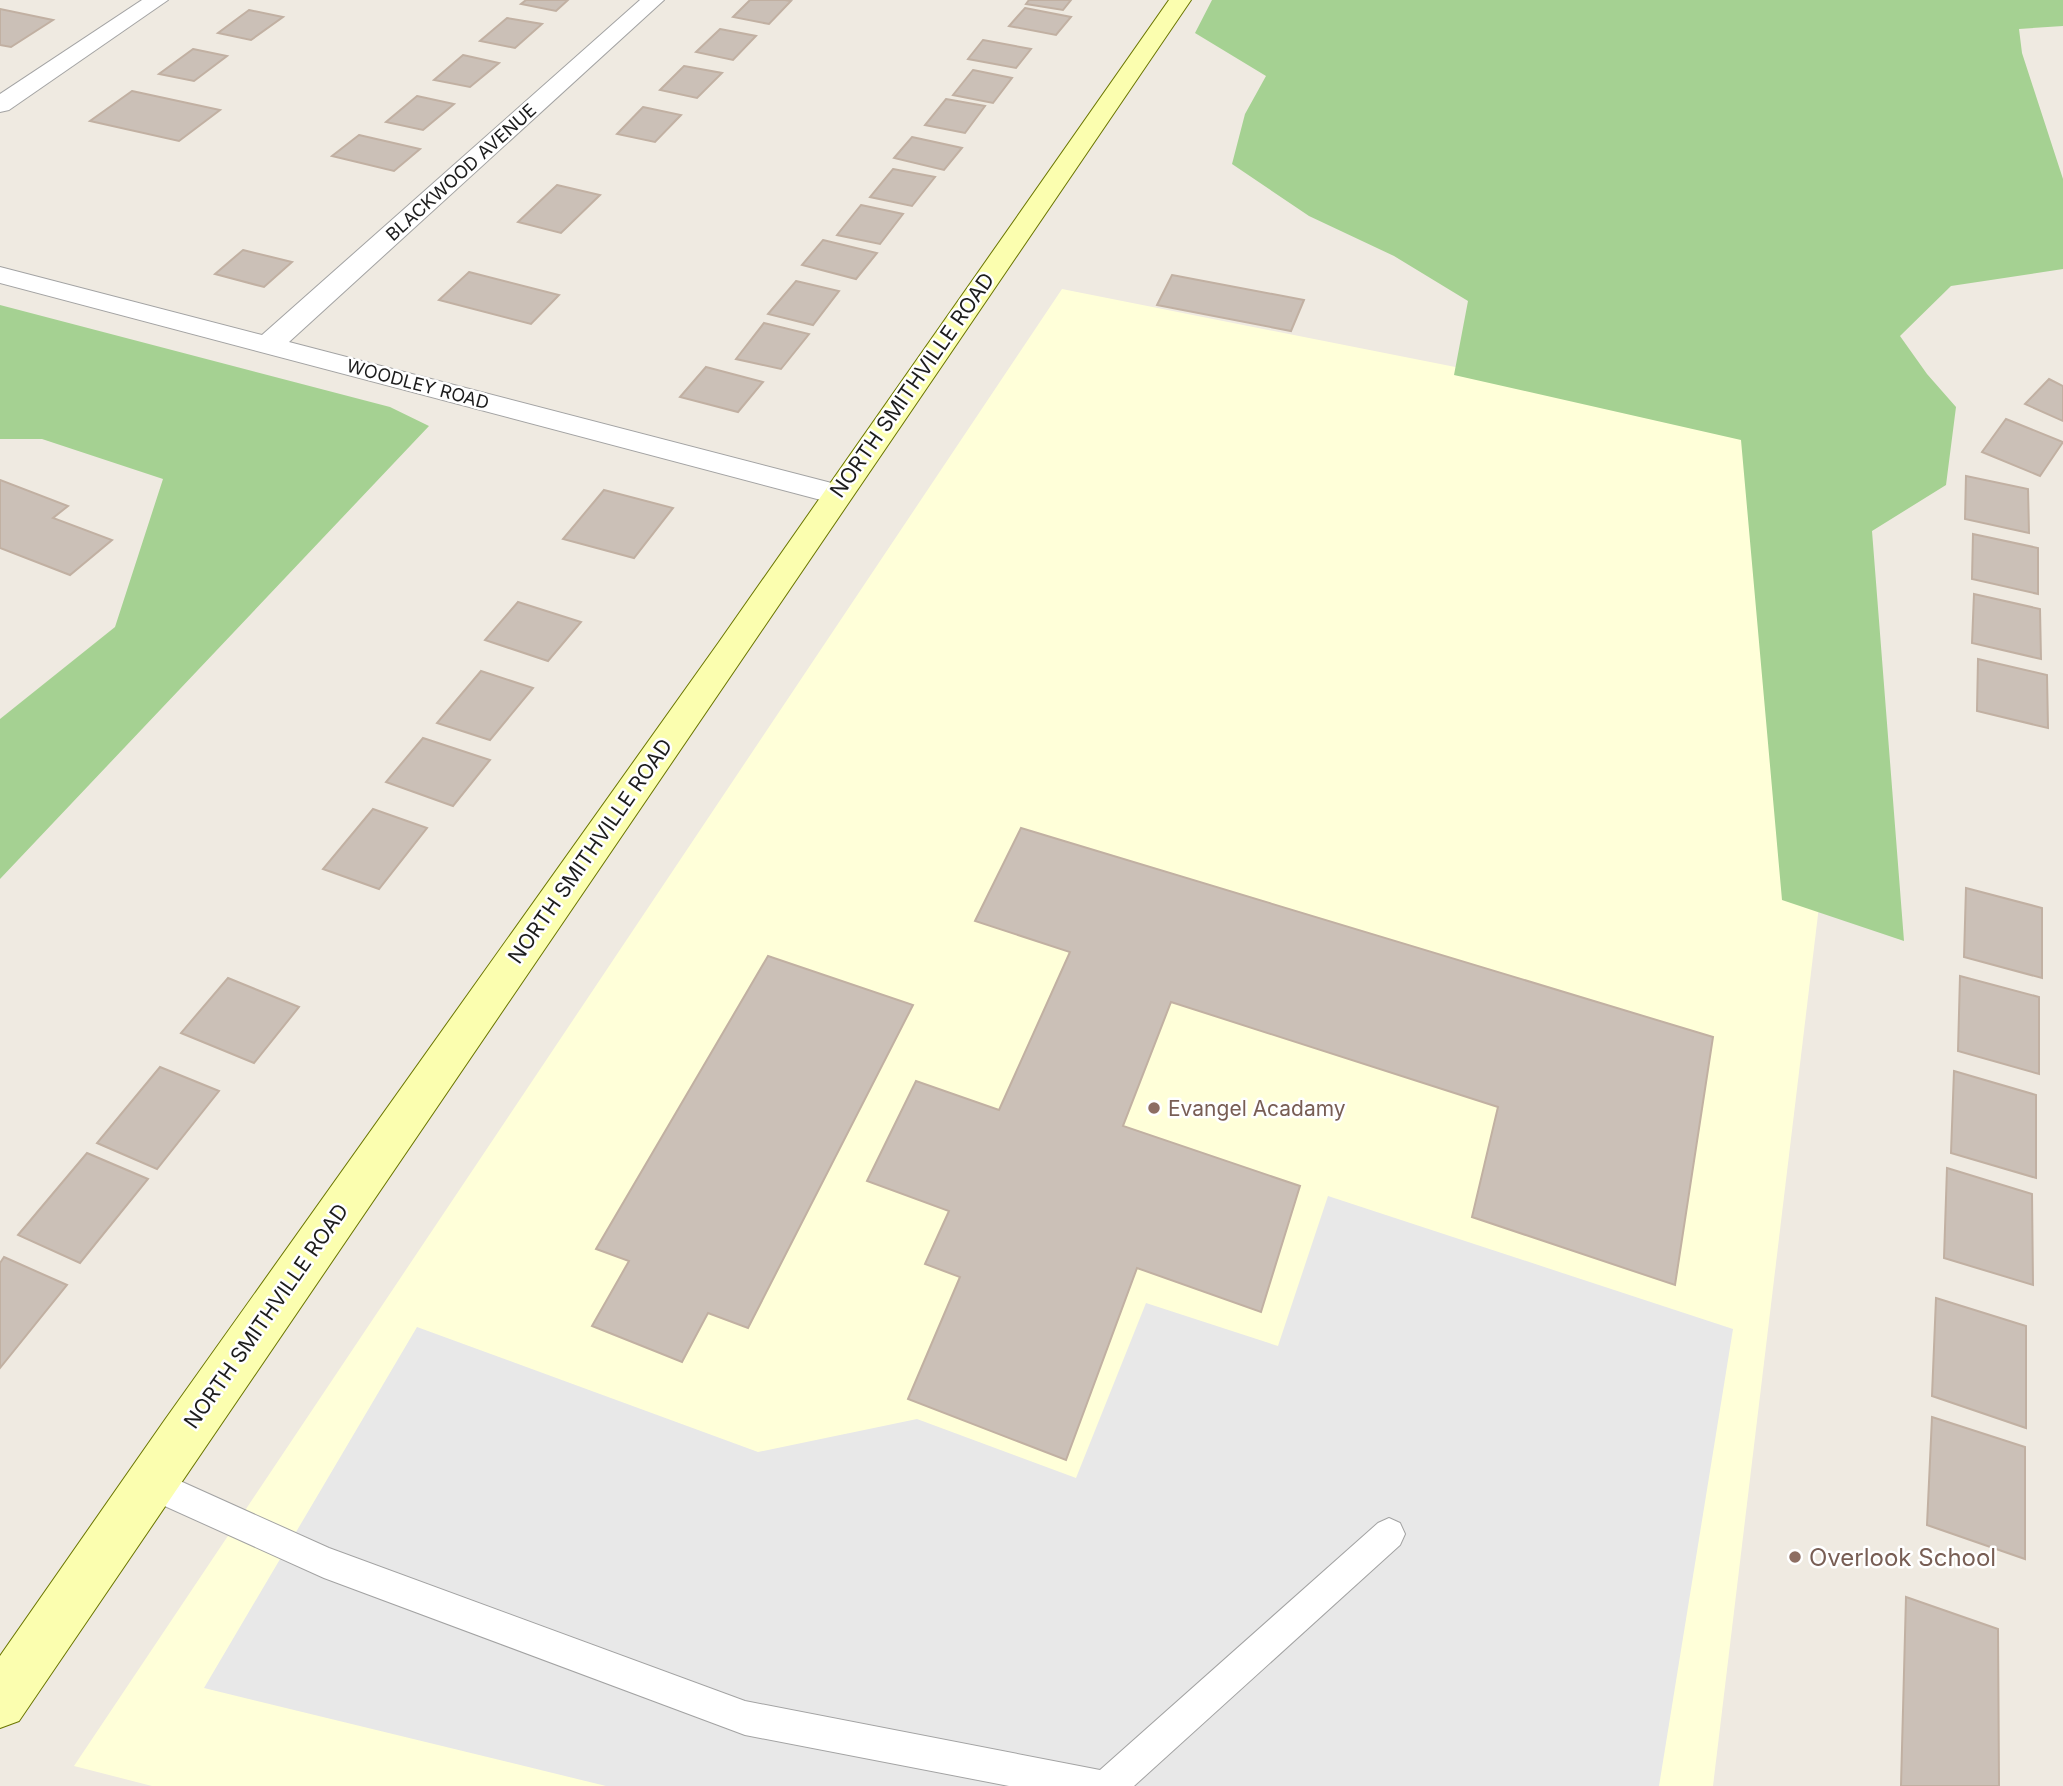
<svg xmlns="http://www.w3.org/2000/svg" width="2063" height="1786" viewBox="0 0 2063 1786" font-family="Inter,sans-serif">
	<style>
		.education { fill: #ffffd9 }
		.forest { fill: #a5d192 }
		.parking { fill: #e8e8e8 }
		.building { fill: #cbc0b7; stroke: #c1b0a2; stroke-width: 2 }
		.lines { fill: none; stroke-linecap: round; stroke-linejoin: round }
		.lane-casing { stroke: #a3a3a3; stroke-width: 2 }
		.street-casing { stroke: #a3a3a3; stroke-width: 2 }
		.secondary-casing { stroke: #6b7600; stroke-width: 2 }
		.lane { fill: #fff; fill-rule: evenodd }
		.street { fill: #fff; fill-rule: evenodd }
		.secondary { fill: #fbfeaf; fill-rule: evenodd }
		.education-dot { fill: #8d6e63; stroke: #fff; stroke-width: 2.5 }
		.labels { text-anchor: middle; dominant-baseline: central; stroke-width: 5; stroke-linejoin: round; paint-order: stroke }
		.far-street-label { font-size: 18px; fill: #1c1c1c; stroke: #fff }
		.street-label { font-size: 21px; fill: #1c1c1c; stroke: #fff }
		.education-label { font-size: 21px; fill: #785e54; stroke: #fff; text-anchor: start }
		.near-education-label { font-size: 24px; fill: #785e54; stroke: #fff; text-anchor: start }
	</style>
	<rect width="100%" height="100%" fill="#efeae1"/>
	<!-- education -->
	<polygon class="education" points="1062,289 1874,450 1713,1786 152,1786 74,1766"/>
	<!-- forest -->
	<g class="forest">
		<polygon points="1212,0 2063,0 2063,26 2019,29 2022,53 2063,179 2063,269 1951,286 1900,336 1927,374 1956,407 1946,485 1872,531 1904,941 1782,900 1741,440 1454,375 1468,301 1394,256 1309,216 1232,164 1245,114 1266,76 1195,33"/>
		<polygon points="0,305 390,407 429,426 0,879 0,719 115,627 163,479 42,439 0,439"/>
	</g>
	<!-- parking -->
	<polygon class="parking" points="1328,1196 1733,1329 1659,1786 606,1786 204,1688 417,1327 758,1452 917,1419 1076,1478 1146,1303 1278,1346"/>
	<!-- building -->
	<g class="building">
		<polygon points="526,0 568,0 556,11 521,4"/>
		<polygon points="750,0 785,0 791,1 769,24 733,17"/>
		<polygon points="1029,0 1071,0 1063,10 1026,4"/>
		<polygon points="1025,8 1071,17 1056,35 1009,26"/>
		<polygon points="0,9 53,20 11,47 0,45"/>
		<polygon points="249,10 283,17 251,40 218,33"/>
		<polygon points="507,18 542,24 515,48 480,41"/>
		<polygon points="720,29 756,36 733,60 696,52"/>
		<polygon points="983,40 1031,49 1016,68 968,59"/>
		<polygon points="193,49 227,56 194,81 159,74"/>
		<polygon points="463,55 499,63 470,87 434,80"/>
		<polygon points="684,66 722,73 697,98 660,90"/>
		<polygon points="973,70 1012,78 993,103 953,95"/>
		<polygon points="132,91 220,110 179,141 90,121"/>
		<polygon points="417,96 454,104 423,130 386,122"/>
		<polygon points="946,99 985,106 965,133 925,125"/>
		<polygon points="643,107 681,115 655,142 617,134"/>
		<polygon points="359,135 420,149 394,171 332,156"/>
		<polygon points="912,137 962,148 944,170 894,158"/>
		<polygon points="893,169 935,177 912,206 870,197"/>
		<polygon points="557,185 600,195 561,233 518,222"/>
		<polygon points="861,205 903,214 880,244 837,235"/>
		<polygon points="823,240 877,253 856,279 802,265"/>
		<polygon points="243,250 292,262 264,287 215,274"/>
		<polygon points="469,272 559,295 531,324 439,300"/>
		<polygon points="1172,275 1304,300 1291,331 1157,305"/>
		<polygon points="796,281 839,291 813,325 768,314"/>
		<polygon points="764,323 809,334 781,369 736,359"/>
		<polygon points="706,367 763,382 738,412 680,397"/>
		<polygon points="2049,379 2063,386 2063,421 2025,404"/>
		<polygon points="2006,419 2063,442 2040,476 1982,452"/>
		<polygon points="1966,476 2028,489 2029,533 1965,519"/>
		<polygon points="0,480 68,506 53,518 112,540 70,575 0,548"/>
		<polygon points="604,490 673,508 634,558 563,539"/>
		<polygon points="1973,534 2038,548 2038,594 1972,579"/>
		<polygon points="1974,594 2040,609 2041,659 1972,643"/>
		<polygon points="518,602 581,622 548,661 485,640"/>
		<polygon points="1978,659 2047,675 2048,728 1977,711"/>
		<polygon points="481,671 533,688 490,740 437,723"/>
		<polygon points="423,738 490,760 453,806 386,782"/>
		<polygon points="373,809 427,828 379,889 323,869"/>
		<polygon points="1021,828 1713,1037 1675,1285 1472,1217 1498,1107 1171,1002 1123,1126 1300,1186 1261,1312 1137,1268 1066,1460 908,1399 960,1277 925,1264 949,1211 867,1181 916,1081 999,1110 1070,952 975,921"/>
		<polygon points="1966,888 2042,908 2042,978 1964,957"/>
		<polygon points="768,956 913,1005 748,1328 708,1313 682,1362 592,1326 629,1261 596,1249"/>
		<polygon points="1960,976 2039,997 2039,1074 1958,1051"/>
		<polygon points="228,978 299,1007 254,1063 181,1033"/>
		<polygon points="160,1067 219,1091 157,1169 97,1143"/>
		<polygon points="1954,1071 2036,1095 2036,1178 1951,1153"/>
		<polygon points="87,1153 148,1179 80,1263 18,1235"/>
		<polygon points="1947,1168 2032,1194 2033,1285 1944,1258"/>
		<polygon points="4,1257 67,1285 0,1368 0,1263"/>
		<polygon points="1936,1298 2026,1326 2026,1428 1932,1396"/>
		<polygon points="1932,1417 2025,1447 2025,1559 1927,1525"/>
		<polygon points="1906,1597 1998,1629 1999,1786 1901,1786"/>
	</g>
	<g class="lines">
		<defs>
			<polygon id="lane" points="149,1467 329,1548 745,1701 1100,1770 1378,1523 1389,1518 1400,1523 1405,1534 1400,1545 1134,1786 1009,1786 745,1735 324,1578 138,1494 133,1483 138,1472"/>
			<g id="street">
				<polygon points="142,0 168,0 9,110 0,112 0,94"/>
				<polygon points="640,0 664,0 289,342 847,487 852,494 847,501 836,504 0,283 0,267 262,335"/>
			</g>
			<polygon id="secondary" points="1169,0 1191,0 19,1721 0,1728 0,1656 164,1421 719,642"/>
		</defs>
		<!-- lane casing -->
		<use href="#lane" class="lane-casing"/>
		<!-- street casing -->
		<use href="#street" class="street-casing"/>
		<!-- secondary casing -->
		<use href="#secondary" class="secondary-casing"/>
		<!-- lane -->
		<use href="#lane" class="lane"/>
		<!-- street -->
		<use href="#street" class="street"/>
		<!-- secondary -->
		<use href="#secondary" class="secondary"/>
	</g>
	<!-- markers -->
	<g class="education-dot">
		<circle cx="1154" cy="1108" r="7"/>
		<circle cx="1795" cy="1557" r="7"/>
	</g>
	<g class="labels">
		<!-- far-street labels -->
		<g class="far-street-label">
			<text transform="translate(461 172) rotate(-42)">BLACKWOOD AVENUE</text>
			<text transform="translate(418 384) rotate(15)">WOODLEY ROAD</text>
		</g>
		<!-- street labels -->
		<g class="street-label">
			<text transform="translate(912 385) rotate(-55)">NORTH SMITHVILLE ROAD</text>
			<text transform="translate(590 851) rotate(-55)">NORTH SMITHVILLE ROAD</text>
			<text transform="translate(266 1316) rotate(-55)">NORTH SMITHVILLE ROAD</text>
		</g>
		<!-- education labels -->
		<g class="education-label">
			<text x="1168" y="1108">Evangel Acadamy</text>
		</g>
		<!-- near-education labels -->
		<g class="near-education-label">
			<text x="1809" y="1557">Overlook School</text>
		</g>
	</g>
</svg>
